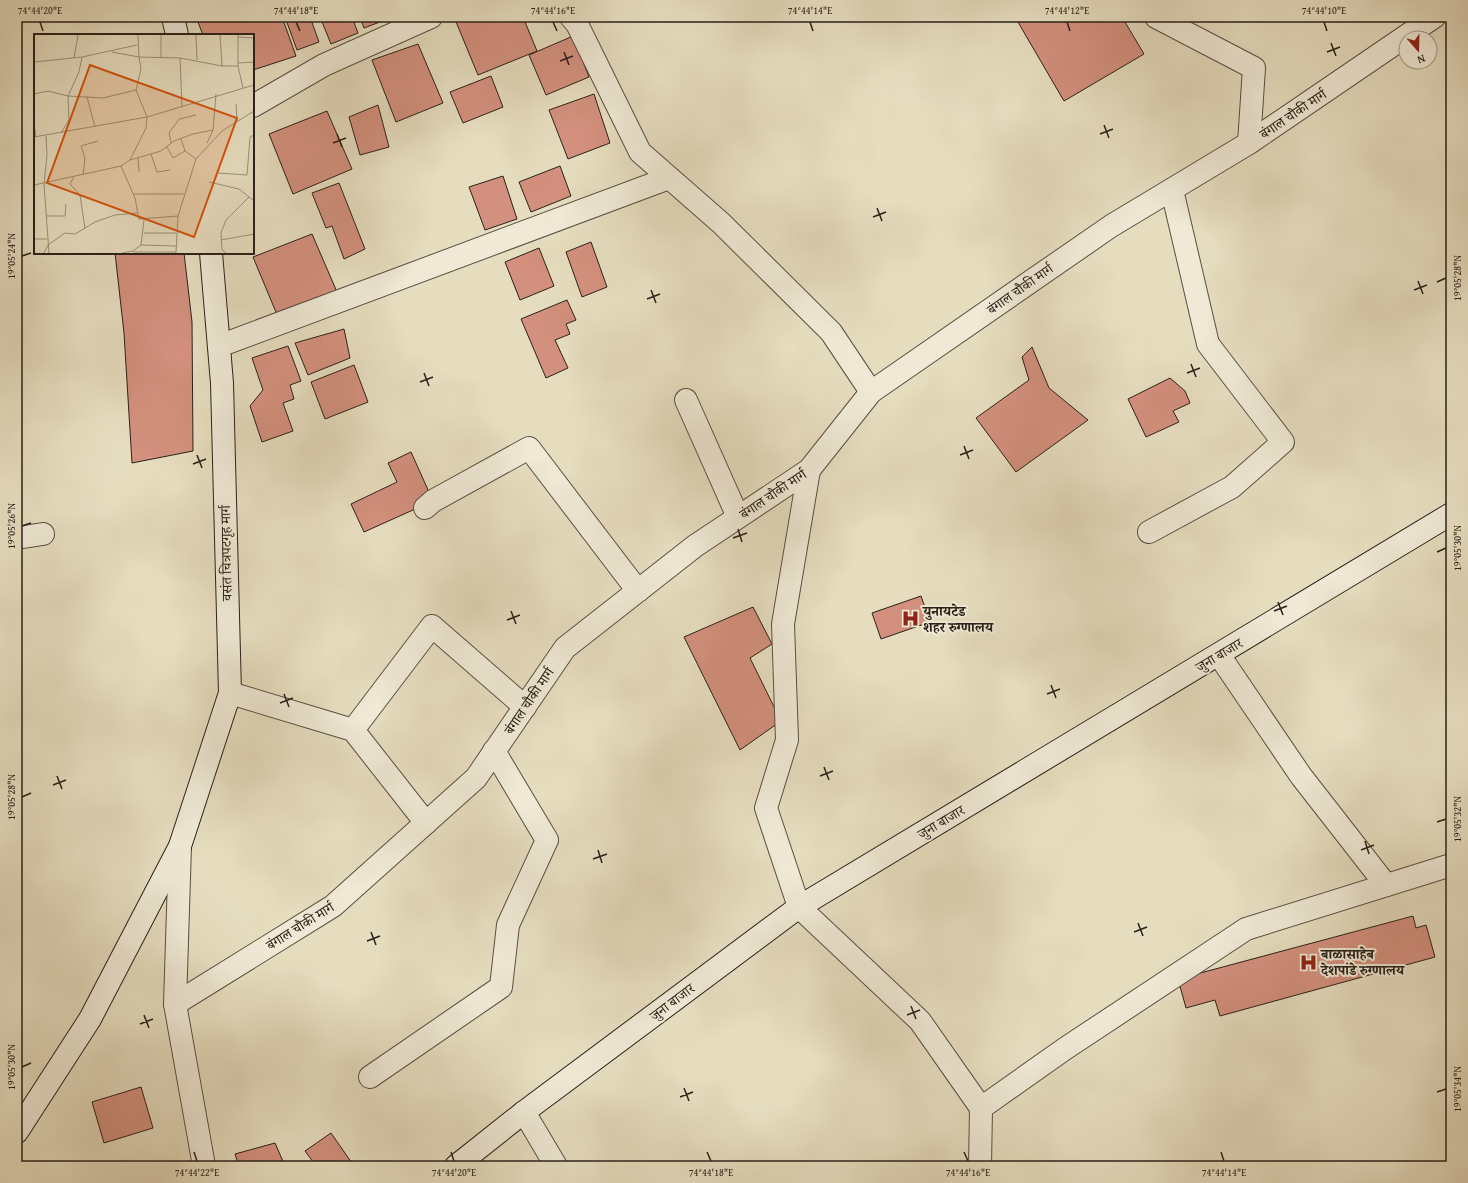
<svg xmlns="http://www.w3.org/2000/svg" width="1468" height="1183" viewBox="0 0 1468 1183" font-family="'Gentium Book Plus','Noto Serif Devanagari',serif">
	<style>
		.building { fill: #d3907e; stroke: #2a2019 }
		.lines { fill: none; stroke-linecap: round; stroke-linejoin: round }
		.street-casing { stroke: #594f42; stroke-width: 24 }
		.secondary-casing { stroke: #2a2019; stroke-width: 24 }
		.street { stroke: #efe9d5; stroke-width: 22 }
		.secondary { stroke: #efe9d5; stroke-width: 22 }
		.ticks { fill: none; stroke: #2a2019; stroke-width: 1.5 }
		.labels { text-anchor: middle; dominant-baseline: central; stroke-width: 4; stroke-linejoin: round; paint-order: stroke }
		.street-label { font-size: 14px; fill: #2a2019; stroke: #efe9d5 }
		.poi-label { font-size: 14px; font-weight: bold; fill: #2a2019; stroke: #efe9d5; text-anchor: start }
		.inset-road { fill: none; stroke: #9b917d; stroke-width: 1 }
		.view { fill: #d5530d; fill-opacity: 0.15; stroke: #d5530d; stroke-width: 2 }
		.inset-edge { fill: none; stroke: #2a2019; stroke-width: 2 }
		.neatline { fill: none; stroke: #2a2019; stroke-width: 1.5 }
		.ticks-label { font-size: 10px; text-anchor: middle; fill: #2a2019 }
	</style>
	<rect width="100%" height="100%" fill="#e6ddbf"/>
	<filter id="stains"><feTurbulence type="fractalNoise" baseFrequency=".005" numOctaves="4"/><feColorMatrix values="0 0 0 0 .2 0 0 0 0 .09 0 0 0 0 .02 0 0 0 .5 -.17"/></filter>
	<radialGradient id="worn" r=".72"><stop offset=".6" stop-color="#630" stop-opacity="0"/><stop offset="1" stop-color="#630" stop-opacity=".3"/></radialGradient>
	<!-- building -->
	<g class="building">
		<polygon points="196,17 282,17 296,56 253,70 253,35 203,35"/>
		<polygon points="285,17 310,17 319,42 297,50"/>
		<polygon points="320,17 352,17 358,33 331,44"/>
		<polygon points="360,17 393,17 364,28"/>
		<polygon points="454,17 523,17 537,51 478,75"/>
		<polygon points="1015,17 1122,17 1144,54 1064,101"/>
		<polygon points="573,36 589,77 546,95 529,55"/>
		<polygon points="418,44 443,103 396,122 372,60"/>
		<polygon points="491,76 503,107 463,123 450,92"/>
		<polygon points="594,94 610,143 568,159 549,110"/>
		<polygon points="378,105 389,147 360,155 349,117"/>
		<polygon points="327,111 352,169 293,194 269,134"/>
		<polygon points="560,166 571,196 531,212 519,182"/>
		<polygon points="503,176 517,219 485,230 469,187"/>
		<polygon points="339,183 365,249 344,259 332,226 326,228 312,193"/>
		<polygon points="312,234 337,292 278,317 253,257"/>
		<polygon points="591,242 607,287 582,297 566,252"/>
		<polygon points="539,248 554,286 520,300 505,262"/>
		<polygon points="115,253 184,253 192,322 193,451 132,463 124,333"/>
		<polygon points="567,300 576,320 566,324 570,334 555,340 568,368 546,378 521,319"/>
		<polygon points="344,329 350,358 308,375 295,343"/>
		<polygon points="288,346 301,381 290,385 294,399 283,403 293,431 262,442 250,406 263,390 252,358"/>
		<polygon points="1032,347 1049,388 1088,420 1016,472 976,418 1029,380 1022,357"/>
		<polygon points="354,365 368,402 325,419 311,382"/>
		<polygon points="1170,378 1185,391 1190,403 1173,411 1179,422 1146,437 1128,399"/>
		<polygon points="411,452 433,501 364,532 351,504 397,482 388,463"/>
		<polygon points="921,596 930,622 881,639 872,613"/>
		<polygon points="753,607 772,644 750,658 781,721 740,750 684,637"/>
		<polygon points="1413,916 1416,928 1426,925 1435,957 1220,1016 1215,1000 1186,1008 1178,979"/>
		<polygon points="141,1087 153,1128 104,1143 92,1102"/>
		<polygon points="331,1133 354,1166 316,1166 305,1151"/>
		<polygon points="275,1143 285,1166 239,1166 235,1154"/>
	</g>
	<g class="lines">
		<defs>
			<g id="street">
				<polyline points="571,17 577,24 640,152 721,223 831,332 871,392"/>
				<polyline points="1156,17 1254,68 1249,143"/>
				<polyline points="253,106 324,65 431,17"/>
				<polyline points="219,346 669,178"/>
				<polyline points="686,400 738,517"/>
				<polyline points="809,470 783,624 787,740 766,808 799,907 920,1021 981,1108"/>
				<polyline points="425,508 433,501 529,448 638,591"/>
				<polyline points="1149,532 1232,487 1283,442 1208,344 1172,190"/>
				<polyline points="17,538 43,534"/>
				<polyline points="1219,655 1301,776 1386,885"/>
				<polyline points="230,693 353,730 426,823"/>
				<polyline points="353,730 432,626 525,707"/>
				<polyline points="180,846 175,1004 204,1166"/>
				<polyline points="175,1004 333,906 476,778 565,648 695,546 809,470 871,392 1111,226 1249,143 1434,17"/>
				<polyline points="370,1077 501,987 508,925 547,840 494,751"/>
				<polyline points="524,1112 556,1166"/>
				<polyline points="980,1166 981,1108 1066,1048 1246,929 1451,865"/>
			</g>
			<g id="secondary">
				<polyline points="173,17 177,35"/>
				<polyline points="17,1132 90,1019 180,846 230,693 222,383 211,253"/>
				<polyline points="456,1166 524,1112 799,907 1451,514"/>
			</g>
		</defs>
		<!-- street casing -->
		<use href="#street" class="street-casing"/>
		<!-- secondary casing -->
		<use href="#secondary" class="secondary-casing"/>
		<!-- street -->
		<use href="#street" class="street"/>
		<!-- secondary -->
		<use href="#secondary" class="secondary"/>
	</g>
	<!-- ticks -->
	<path class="ticks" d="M40,22l3,9M296,22l4,9M553,22l4,9M810,22l3,9M1067,22l3,9M1324,22l3,9M1331,43l5,13M564,52l5,13M1327,52l13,-5M560,61l13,-5M1104,125l5,13M337,134l5,13M1100,134l13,-5M333,143l13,-5M877,208l5,13M873,217l13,-5M22,256l9,-3M1418,281l5,13M1437,282l9,-4M651,290l5,13M1414,290l13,-5M647,299l13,-5M1191,364l5,13M424,373l5,13M1187,373l13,-5M420,382l13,-5M964,446l5,13M197,455l5,13M960,455l13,-5M193,464l13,-5M22,526l9,-3M738,529l4,13M733,538l14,-5M1437,552l9,-4M1278,602l5,13M511,611l5,13M1274,611l13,-5M507,620l13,-5M1051,685l5,13M284,694l5,13M1047,694l13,-5M280,703l13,-5M824,767l5,13M57,776l5,13M820,776l13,-5M53,785l13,-5M22,797l9,-4M1437,822l9,-3M1365,841l4,13M598,850l4,13M1361,850l13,-5M593,859l14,-5M1138,923l5,13M371,932l5,13M1134,932l13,-5M367,941l13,-5M911,1006l5,13M144,1015l5,13M907,1015l13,-5M140,1024l13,-5M22,1067l9,-4M684,1088l5,13M1437,1092l9,-3M680,1097l13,-5M194,1152l3,9M451,1152l3,9M707,1152l4,9M964,1152l4,9M1221,1152l3,9"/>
	<!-- icons -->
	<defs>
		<symbol id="hospital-bare" viewBox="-9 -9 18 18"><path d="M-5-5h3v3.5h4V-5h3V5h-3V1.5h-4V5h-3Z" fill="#8f2418" stroke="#efe9d5" stroke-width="2.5" paint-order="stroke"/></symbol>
	</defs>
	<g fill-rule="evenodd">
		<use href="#hospital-bare" x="898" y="606" width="25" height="25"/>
		<use href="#hospital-bare" x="1296" y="950" width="25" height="25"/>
	</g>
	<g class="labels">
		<!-- street labels -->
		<g class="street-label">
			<text transform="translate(1293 114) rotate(-34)">बंगाल चौकी मार्ग</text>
			<text transform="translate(1020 289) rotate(-35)">बंगाल चौकी मार्ग</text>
			<text transform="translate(773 494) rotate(-34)">बंगाल चौकी मार्ग</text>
			<text transform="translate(226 553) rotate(-91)">वसंत चित्रपटगृह मार्ग</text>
			<text transform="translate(1219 655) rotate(-31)">जुना बाजार</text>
			<text transform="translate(529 701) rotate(-56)">बंगाल चौकी मार्ग</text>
			<text transform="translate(941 822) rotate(-31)">जुना बाजार</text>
			<text transform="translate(300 926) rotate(-32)">बंगाल चौकी मार्ग</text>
			<text transform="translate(672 1002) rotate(-37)">जुना बाजार</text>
		</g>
		<!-- poi labels -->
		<g class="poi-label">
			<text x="923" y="611">युनायटेड<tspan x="923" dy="16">शहर रुग्णालय</tspan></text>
			<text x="1321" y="954">बाळासाहेब<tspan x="1321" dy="16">देशपांडे रुग्णालय</tspan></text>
		</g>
	</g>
	<!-- overview -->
	<g transform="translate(34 34)">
		<rect width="220" height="220" fill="#e6ddbf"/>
		<path class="inset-road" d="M104,1l1,22 41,1 42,8h16M127,1v22M162,1l1,25M186,1l2,31M204,1v31l5,22M204,3l16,1M40,24l4,-23M146,24l2,48M0,28l48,-5 55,-12M204,29l16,-1M0,60l14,-3 20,5 35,2 33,-8 5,-21 -2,-12 -27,-5M53,63l8,30M202,70l1,17M0,90l2,13M27,99l8,-13 -1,-24 11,-24 3,-15M12,102l1,19 -3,29 5,69M0,103l113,-20 107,-32M147,105l4,12 11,8M137,109l-2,-10 10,-14 17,-4M173,109l6,-13 3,-36M133,113l6,11 12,-7M117,120l6,18 13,-2M104,124l1,14M96,126l16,-32 1,-11 -11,-27M87,132l14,32 4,21 39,-3M184,139l29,2 3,-38 4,-2M49,141l2,-17 -4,-12 17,-5M40,143l-4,7 10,11 5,34M175,148l30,7 15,12M0,151l87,-19 9,-6 31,-9 13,-10 19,-7 20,-4M99,160h51M12,182h19l1,-12M110,199h32M0,205h13M187,206l33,-6M107,211l35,1M99,218h43M10,219l4,-8 17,-12 10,1 20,-12 20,-7 22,-2M88,219l11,-2 8,-6 3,-25M142,219l2,-37 18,-57 26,-28 32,-20M192,219l-4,-3 -1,-17 5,-13 23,-23"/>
		<path class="view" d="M56,31l147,53 -43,119 -147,-54z"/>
		<rect width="220" height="220" class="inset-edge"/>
	</g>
	<!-- margin -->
	<rect width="1468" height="1183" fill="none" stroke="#e6ddbf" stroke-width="44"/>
	<!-- north arrow -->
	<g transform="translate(1418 50) rotate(160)"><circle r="19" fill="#efe9d5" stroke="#a0998a"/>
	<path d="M0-3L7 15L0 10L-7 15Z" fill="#8f2418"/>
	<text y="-6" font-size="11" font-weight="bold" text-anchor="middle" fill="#2a2019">N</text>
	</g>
	<rect x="22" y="22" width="1424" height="1139" class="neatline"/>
	<g class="ticks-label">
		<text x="40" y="14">74°44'20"E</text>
		<text x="296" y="14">74°44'18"E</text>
		<text x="553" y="14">74°44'16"E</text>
		<text x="810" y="14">74°44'14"E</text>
		<text x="1067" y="14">74°44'12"E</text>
		<text x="1324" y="14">74°44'10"E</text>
		<text transform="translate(11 256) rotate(-90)" y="4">19°05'24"N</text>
		<text transform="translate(1457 278) rotate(-90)" y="4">19°05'28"N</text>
		<text transform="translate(11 526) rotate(-90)" y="4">19°05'26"N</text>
		<text transform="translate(1457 548) rotate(-90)" y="4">19°05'30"N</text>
		<text transform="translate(11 797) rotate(-90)" y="4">19°05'28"N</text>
		<text transform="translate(1457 819) rotate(-90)" y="4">19°05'32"N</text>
		<text transform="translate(11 1067) rotate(-90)" y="4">19°05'30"N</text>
		<text transform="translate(1457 1089) rotate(-90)" y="4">19°05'34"N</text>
		<text x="197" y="1176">74°44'22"E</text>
		<text x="454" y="1176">74°44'20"E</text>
		<text x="711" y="1176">74°44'18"E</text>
		<text x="968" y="1176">74°44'16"E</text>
		<text x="1224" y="1176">74°44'14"E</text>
	</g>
	<rect width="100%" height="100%" filter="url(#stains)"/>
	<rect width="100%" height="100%" fill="url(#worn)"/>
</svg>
